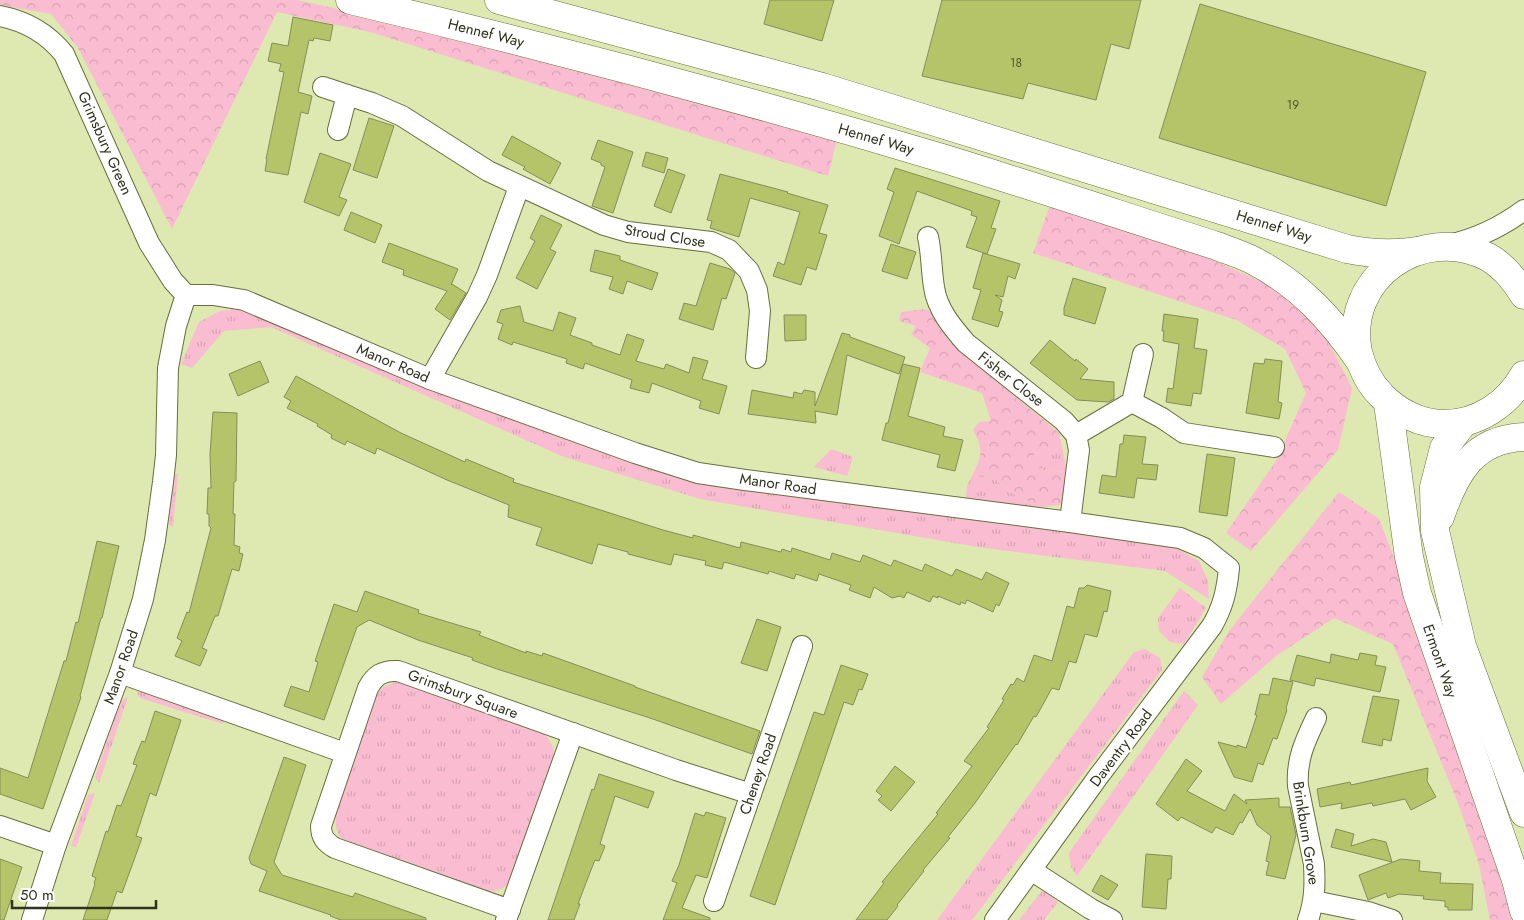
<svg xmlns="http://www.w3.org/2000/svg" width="1524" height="920" viewBox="0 0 1524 920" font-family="Jost,sans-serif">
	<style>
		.grass { fill: url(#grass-tufts) }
		.forest { fill: url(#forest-crowns) }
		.building { fill: #b6c469; stroke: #848d5a }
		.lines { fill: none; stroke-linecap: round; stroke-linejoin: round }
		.street-casing { stroke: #676f3d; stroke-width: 22 }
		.secondary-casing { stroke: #676f3d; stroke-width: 29 }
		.highway-casing { stroke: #676f3d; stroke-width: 29 }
		.street { stroke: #fff; stroke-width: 20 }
		.secondary { stroke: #fff; stroke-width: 28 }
		.highway { stroke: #fff; stroke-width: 28 }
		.labels { text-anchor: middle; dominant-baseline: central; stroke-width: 4; stroke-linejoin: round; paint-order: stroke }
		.number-label { font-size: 12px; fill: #515730 }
		.street-label { font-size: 15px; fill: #2f331d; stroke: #fff }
	</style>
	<defs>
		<pattern id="grass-tufts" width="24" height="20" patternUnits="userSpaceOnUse" patternTransform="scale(1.25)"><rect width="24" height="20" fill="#fabcd1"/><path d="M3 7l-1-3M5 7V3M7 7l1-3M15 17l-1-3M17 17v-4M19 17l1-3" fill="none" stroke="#d7a2b3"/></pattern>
		<pattern id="forest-crowns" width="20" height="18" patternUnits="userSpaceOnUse" patternTransform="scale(1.25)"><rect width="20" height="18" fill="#fabcd1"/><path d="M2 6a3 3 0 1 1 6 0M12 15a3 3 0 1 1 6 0" fill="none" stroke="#d7a2b3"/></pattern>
	</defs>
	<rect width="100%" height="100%" fill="#dee8b1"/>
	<!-- grass -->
	<g class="grass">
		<polygon points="244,308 705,478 1167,543 1199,561 1208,581 1209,599 1165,571 978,547 700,499 564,457 271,327 224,331 192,368 181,364 199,322 220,311"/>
		<polygon points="1062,446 1067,472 1043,470 1034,461 1033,453 1053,451"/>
		<polygon points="831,449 853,457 847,476 814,467"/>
		<polygon points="173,473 178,474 173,527 169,525"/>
		<polygon points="972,476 994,478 1010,492 1041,507 1019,506 966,498 967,486"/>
		<polygon points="1180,588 1206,608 1184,644 1170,642 1159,631 1158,618"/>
		<polygon points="1145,649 1160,658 1162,670 972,920 937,920 1134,652"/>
		<path d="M396,682h5l140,48c10,10 14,18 13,32l-44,121c-8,7 -16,9 -27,8l-137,-47c-11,-10 -11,-20 -10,-34l38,-112 9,-11z"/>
		<polygon points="144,691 224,718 223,724 140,698 137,692"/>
		<polygon points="1184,691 1198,705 1077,876 1071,867 1069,853"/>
		<polygon points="128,697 99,783 95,777 119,706 122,700"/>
		<polygon points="95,793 76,847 71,846 88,795"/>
		<polygon points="1043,890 1058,902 1044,920 1019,920"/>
	</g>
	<!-- forest -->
	<g class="forest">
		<polygon points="0,0 297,0 383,19 837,139 828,176 370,32 277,12 172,229 78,48 51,14 0,5"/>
		<polygon points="1051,202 1192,251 1283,291 1325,335 1352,388 1338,450 1251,551 1226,533 1276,461 1306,393 1285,349 1236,320 1033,253"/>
		<path d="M924,309c11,2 9,9 14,17 4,6 8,11 12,16l109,91 3,13 -9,5 -19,2v8l9,9 24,2 2,26 -10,7 -18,2 -31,-15 -16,-14 -22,-2c10,-20 12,-26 1,-46l6,-8 12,-1 -9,-28 -62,-21 10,-24 -19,-14 5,-8 -17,-5 2,-9z"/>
		<polygon points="1339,492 1379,519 1395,560 1415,633 1441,694 1519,920 1490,920 1479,864 1458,803 1393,644 1334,618 1276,656 1221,704 1202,677 1229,631"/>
	</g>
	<!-- building -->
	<g class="building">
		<polygon points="770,0 834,0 822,41 764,24"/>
		<polygon points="942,0 1141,0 1129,49 1111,44 1096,100 1028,83 1023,99 922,76"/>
		<polygon points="1200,4 1426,72 1386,206 1159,138"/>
		<polygon points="293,17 333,25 330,41 314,38 313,41 309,40 298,92 312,96 308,114 301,112 288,175 265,171 267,159 266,159 284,72 279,71 281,64 268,61 272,43 288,46"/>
		<polygon points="369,118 394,126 377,178 353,170"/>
		<polygon points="512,136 561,163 550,184 523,169 525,167 502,155"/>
		<polygon points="598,140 633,152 613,213 592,206 605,167 601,165 601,163 591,159"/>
		<polygon points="646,152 668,158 664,173 642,166"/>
		<polygon points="320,153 351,164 339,197 347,200 339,216 304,202"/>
		<polygon points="895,168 1000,201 991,228 996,229 987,254 966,247 977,217 971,215 972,211 917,191 899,244 879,236 894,192 887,189"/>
		<polygon points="668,169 685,175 671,213 654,206"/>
		<polygon points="720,174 788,192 787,193 828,205 819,233 827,235 816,270 807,267 801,285 773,276 778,262 784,265 800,212 750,198 739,237 710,228 712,221 707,220"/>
		<polygon points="351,212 382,225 375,243 344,230"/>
		<polygon points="541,215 562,225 550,249 556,252 537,289 516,278 535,241 530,238"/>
		<polygon points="389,243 458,269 451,285 452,284 466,293 450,320 435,309 447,291 403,275 404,270 382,262"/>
		<polygon points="891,244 916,252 907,279 882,271"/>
		<polygon points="595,250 620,256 620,260 658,273 652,290 627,281 623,294 609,289 613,277 590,271"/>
		<polygon points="983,253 1020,264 1015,279 1008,276 1003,297 995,295 1002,300 999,311 1003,312 998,327 972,319 981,290 973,288"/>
		<polygon points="710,263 730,269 735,273 726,299 722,298 713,330 679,319 684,303 696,306"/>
		<polygon points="1073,278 1106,288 1095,324 1064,315 1064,308"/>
		<polygon points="520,306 524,322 553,331 559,312 576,318 570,335 592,343 592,345 620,355 627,334 644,340 636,361 664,369 666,364 689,373 693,357 708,361 702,379 727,386 719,414 699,408 701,401 652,383 649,393 630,388 632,380 585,363 583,369 566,363 567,359 513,342 512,345 498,339 503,324 497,322 501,310"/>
		<polygon points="1164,314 1198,319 1194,348 1207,350 1201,394 1193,393 1191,406 1166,402 1168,388 1173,389 1179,344 1163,341 1164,331 1162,331"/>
		<polygon points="784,315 806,315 806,340 785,341"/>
		<polygon points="842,333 850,335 850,337 905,357 899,374 847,355 837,415 815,411 816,423 748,414 752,390 793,398 794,392 802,394 804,390 815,392 815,406"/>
		<polygon points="1050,340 1075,361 1076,359 1088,369 1080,379 1114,382 1114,399 1108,402 1077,400 1030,363"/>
		<polygon points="1265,359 1282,361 1278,402 1282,403 1279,419 1246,413 1254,363 1264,364"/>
		<polygon points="260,361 269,382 238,396 229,374"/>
		<polygon points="903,364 920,368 908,416 945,427 943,436 963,440 955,471 937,467 940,455 882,440 886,423 888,423"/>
		<polygon points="296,376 401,433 465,462 466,459 514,479 513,482 663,530 693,538 693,535 740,548 741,542 781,552 782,549 791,552 792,548 830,560 832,553 860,562 863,555 891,566 894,560 922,571 925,564 952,576 956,569 982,580 986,572 1009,583 999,606 996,604 993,612 967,600 965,604 961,602 960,605 938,596 938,598 933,596 930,602 907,592 904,598 900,596 892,598 874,587 870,598 849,590 851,585 819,574 817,581 796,574 794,579 769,571 768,574 724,562 722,569 705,565 706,561 674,554 671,565 628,554 628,552 598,544 592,564 536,545 542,528 508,517 509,505 447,480 377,448 375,454 347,441 345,445 331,438 332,435 317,426 318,424 287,408 291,401 284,397"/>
		<polygon points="213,412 237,413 236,481 234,482 233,514 235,514 234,545 240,547 239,553 243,554 239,571 232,569 218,616 215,616 202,648 207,650 200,666 175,656 182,641 177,638 187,612 189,613 211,528 209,526 209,514 207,514 208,488 211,488 210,454"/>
		<polygon points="1124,435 1146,437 1142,464 1158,465 1156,480 1137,478 1134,498 1099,493 1102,475 1116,477 1120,444 1123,444"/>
		<polygon points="1207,454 1235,458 1227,516 1199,512"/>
		<polygon points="97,541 119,546 102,618 101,618 80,696 81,697 43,809 0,794 0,768 28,778 64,661 66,661 76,622 78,623"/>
		<polygon points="1087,585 1111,591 1107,612 1104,611 1097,637 1085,634 1076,663 1069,661 1059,690 1052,688 1036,717 1034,716 1017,745 1016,744 975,803 948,837 950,838 923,870 924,871 897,905 898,906 887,920 856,920 884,883 882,882 938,814 936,813 972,766 964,761 989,728 987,727 1004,700 1002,699 1011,684 1013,685 1017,678 1024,682 1034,655 1052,661 1067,606 1074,608 1079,588 1084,588"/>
		<polygon points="365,591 419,610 418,613 481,632 479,635 526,653 526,651 542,656 543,653 557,658 635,686 635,687 760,731 752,754 650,718 497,669 472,660 473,658 418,640 369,620 357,627 324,720 284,706 291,686 309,692 318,662 315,661 334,604 357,612"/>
		<polygon points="757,619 781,627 767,671 741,663"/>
		<polygon points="1360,653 1377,656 1375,665 1386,667 1380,692 1316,678 1314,686 1290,680 1297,655 1330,663 1331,654 1358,660"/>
		<polygon points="841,665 868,674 862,690 859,689 853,705 844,702 775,905 750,896 814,712 824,715"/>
		<polygon points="1273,678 1293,682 1286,709 1287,710 1277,739 1273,738 1263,765 1258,763 1252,782 1234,777 1218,742 1237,747 1237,745 1246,748 1257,715 1255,715 1260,694 1269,695"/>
		<polygon points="1373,696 1399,700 1391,741 1383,739 1382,746 1362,742"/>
		<polygon points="155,711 181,720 156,796 150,793 136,836 142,838 122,893 117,891 107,920 83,920 95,884 94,883 96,878 92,876 106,831 108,832 117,805 121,806 137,765 133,764 137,753 142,741 145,742"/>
		<polygon points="284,757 306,765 274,862 282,875 353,897 355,893 426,918 426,920 341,920 330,916 331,915 259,891 267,871 251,864 249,858"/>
		<polygon points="1186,759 1202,771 1187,791 1225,811 1234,794 1247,804 1245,800 1279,798 1279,807 1290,807 1296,835 1285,879 1266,875 1269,862 1266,861 1271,836 1257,825 1250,809 1242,823 1240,822 1233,835 1216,827 1212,833 1181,817 1178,821 1156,804"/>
		<polygon points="895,766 915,782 891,811 878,800 882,796 876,791"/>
		<polygon points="1428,768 1427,781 1436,797 1411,810 1405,799 1373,806 1372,803 1341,809 1342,803 1320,807 1317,789 1350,782 1351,785"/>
		<polygon points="599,774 654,792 648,808 615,796 600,844 605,846 599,861 595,860 589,875 578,904 580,904 574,920 548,920 592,789 594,790"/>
		<polygon points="706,812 726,818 707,878 696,875 682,908 710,918 710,920 663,920 677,883 672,881 679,865 695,813 704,816"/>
		<polygon points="1336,829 1354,834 1351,846 1373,839 1386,842 1392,862 1331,847"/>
		<polygon points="1146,854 1172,856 1171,879 1168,879 1166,909 1142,907"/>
		<polygon points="0,859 22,867 4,920 0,920"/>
		<polygon points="1401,859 1420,861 1419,871 1441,873 1440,883 1473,884 1472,910 1448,910 1448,907 1445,907 1445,901 1423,899 1424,896 1399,894 1388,898 1386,893 1368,900 1359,875"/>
		<polygon points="1101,875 1118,885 1108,900 1092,891"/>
	</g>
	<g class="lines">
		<defs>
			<g id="street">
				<path d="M0,16c26,5 47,17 64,38l85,189 24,38 13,14"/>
				<polyline points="323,87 347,95"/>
				<polyline points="338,130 347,95 372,103 402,116 488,171 604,225 628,232 711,242 729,250 749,271 757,290 760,311 756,358"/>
				<path d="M928,237c4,18 3,32 6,50 3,22 18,40 32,56l98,78 12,14 3,15 -9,72"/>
				<path d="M1448,245c28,-6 53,-18 76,-35"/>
				<path d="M186,295h27l31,5 186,79 205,74 63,20 47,7 325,42 110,16 24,10 25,20c-2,22 -6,39 -17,58l-114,151 -103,143"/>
				<polyline points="430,379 477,297 487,275 519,187"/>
				<polyline points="1132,402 1162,418 1184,433 1274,447"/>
				<polyline points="1076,435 1132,402 1143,354"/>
				<polyline points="120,673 345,753"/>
				<polyline points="0,826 56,845"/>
				<polyline points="1031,870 1091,909 1112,920"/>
				<polyline points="714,901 802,646"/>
				<polyline points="1314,901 1368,912 1392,920"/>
				<path d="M510,910l-175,-62c-10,-6 -14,-11 -14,-22l47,-138c7,-13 15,-18 30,-17l278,99 75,24"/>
				<polyline points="32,920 56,845 120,673 143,599 155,540 163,482 166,455 168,368 176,326 186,295"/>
				<polyline points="506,920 573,733"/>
				<path d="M1308,920c7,-19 7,-36 6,-56l-16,-78c-2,-26 7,-45 18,-68"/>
			</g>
			<g id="secondary">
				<polyline points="1388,403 1409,557 1417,593 1516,880 1524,911"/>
				<polyline points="1464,422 1444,448 1434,487 1435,531 1462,646 1524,813"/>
				<path d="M1440,517c15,-44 33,-78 84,-80"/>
			</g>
			<g id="highway">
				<path d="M350,0c200,47 398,100 595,159 91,28 181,58 272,87 12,5 27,9 39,16 45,24 76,58 104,99"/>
				<path d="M499,0l323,87 525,162c25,5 45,6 70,2"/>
				<path d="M1524,295c-9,-15 -20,-29 -36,-38 -66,-34 -145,21 -130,95 4,16 11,31 23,43 16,17 39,29 63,29 34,0 64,-20 80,-49"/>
			</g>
		</defs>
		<!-- street casing -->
		<use href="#street" class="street-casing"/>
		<!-- secondary casing -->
		<use href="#secondary" class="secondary-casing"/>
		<!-- highway casing -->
		<use href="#highway" class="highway-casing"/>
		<!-- street -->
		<use href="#street" class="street"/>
		<!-- secondary -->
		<use href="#secondary" class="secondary"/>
		<!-- highway -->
		<use href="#highway" class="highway"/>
	</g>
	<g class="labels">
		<!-- number labels -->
		<g class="number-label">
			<text x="1016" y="63">18</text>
			<text x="1293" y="105">19</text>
		</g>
		<!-- street labels -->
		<g class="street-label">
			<text transform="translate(486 33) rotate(14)">Hennef Way</text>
			<text transform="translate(876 139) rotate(16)">Hennef Way</text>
			<text transform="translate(105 143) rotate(66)">Grimsbury Green</text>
			<text transform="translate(1274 226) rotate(17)">Hennef Way</text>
			<text transform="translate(665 236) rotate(9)">Stroud Close</text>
			<text transform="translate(393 363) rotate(23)">Manor Road</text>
			<text transform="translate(1011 379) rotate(38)">Fisher Close</text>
			<text transform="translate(778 484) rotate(8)">Manor Road</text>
			<text transform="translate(1440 661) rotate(71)">Ermont Way</text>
			<text transform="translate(121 667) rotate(-71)">Manor Road</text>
			<text transform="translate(463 694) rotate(20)">Grimsbury Square</text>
			<text transform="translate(1121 748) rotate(-53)">Daventry Road</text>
			<text transform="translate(758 774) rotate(-71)">Cheney Road</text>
			<text transform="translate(1306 833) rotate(81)">Brinkburn Grove</text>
		</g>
	</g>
	<!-- scale -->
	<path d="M12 900v8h144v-8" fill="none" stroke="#2f331d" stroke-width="2.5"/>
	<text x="20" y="900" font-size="15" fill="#2f331d" stroke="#ffffff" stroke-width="4" paint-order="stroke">50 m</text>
</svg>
